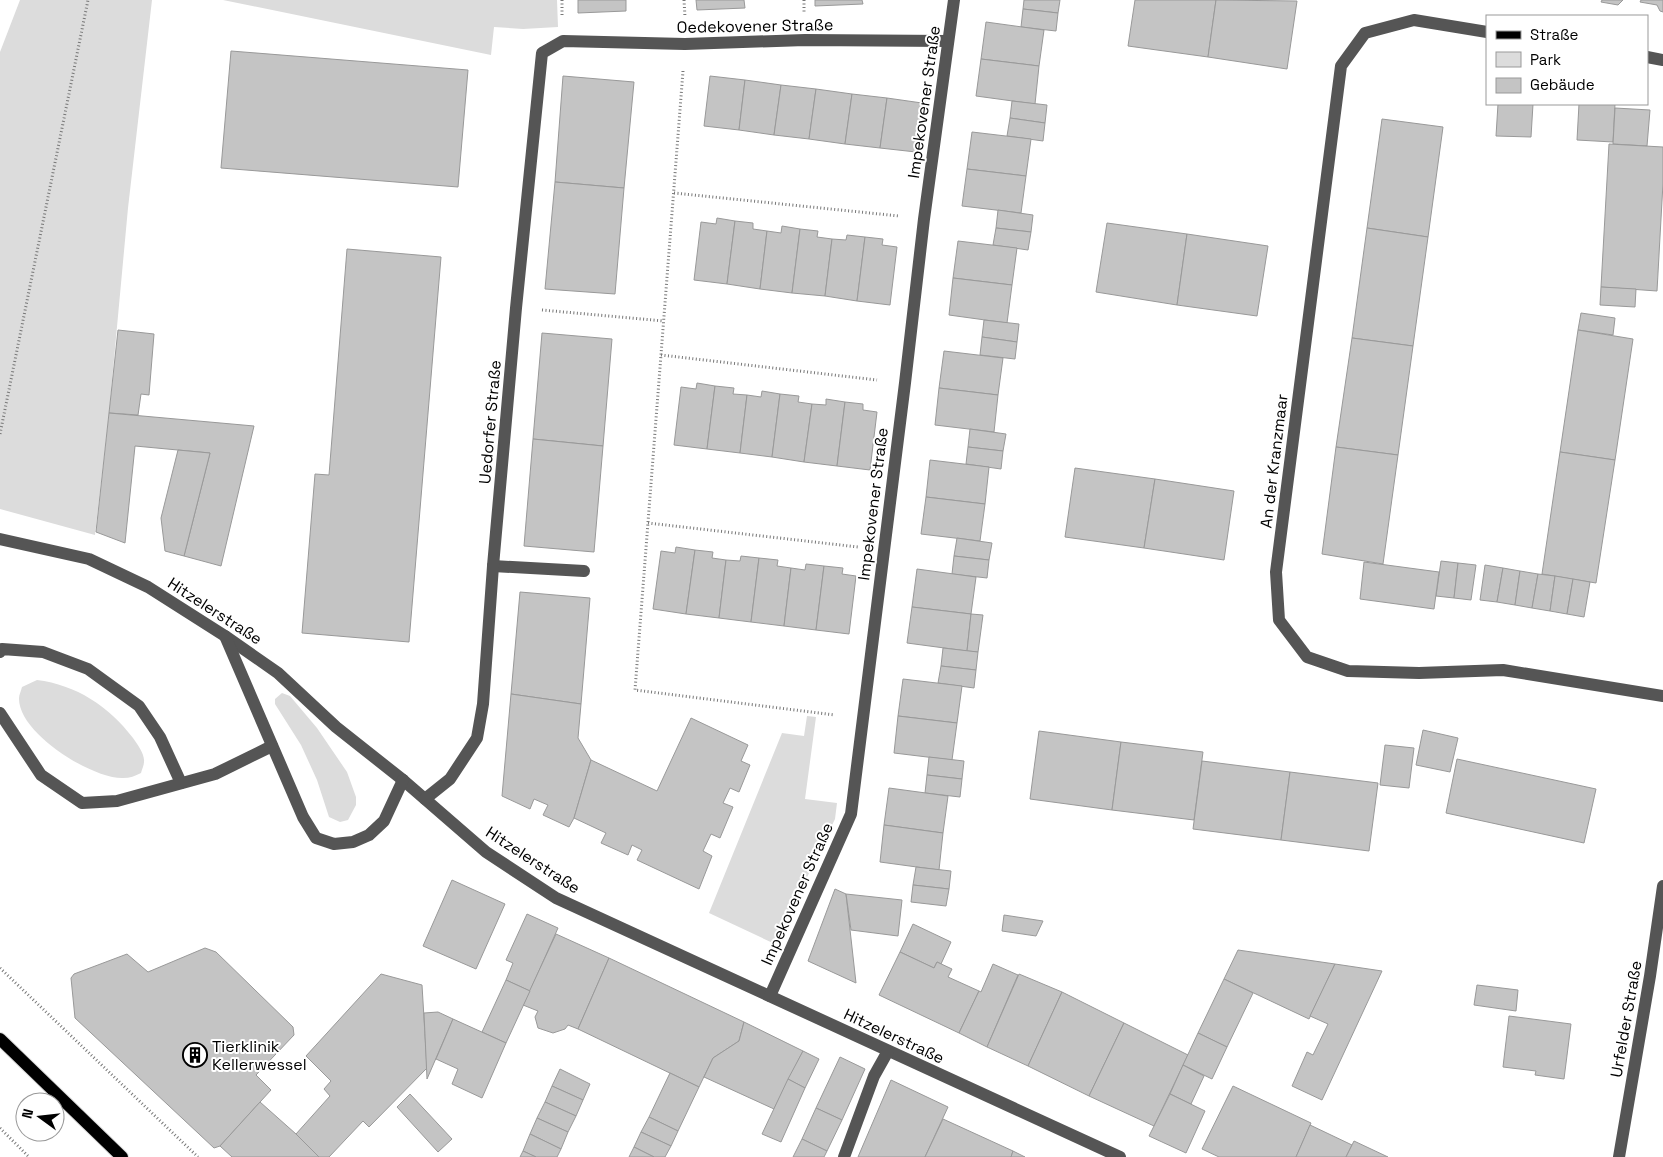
<svg xmlns="http://www.w3.org/2000/svg" width="1663" height="1157" viewBox="0 0 1663 1157" font-family="'Space Grotesk',sans-serif">
	<style>
		.green { fill: #dcdcdc }
		.building { fill: #c4c4c4; stroke: #999 }
		.lines { fill: none; stroke-linecap: round; stroke-linejoin: round }
		.major-casing { stroke: #dbdbdb; stroke-width: 14 }
		.path { stroke: #777; stroke-width: 3; stroke-dasharray: 1 2.5; stroke-linecap: butt }
		.minor { stroke: #555; stroke-width: 12 }
		.major { stroke: #000; stroke-width: 12 }
		.labels { text-anchor: middle; dominant-baseline: central; stroke-width: 4; stroke-linejoin: round; paint-order: stroke }
		.street-label { font-size: 16px; fill: #000; stroke: #fff }
		.poi-label { font-size: 16px; fill: #000; stroke: #fff; text-anchor: start }
	</style>
	<rect width="100%" height="100%" fill="#fff"/>
	<!-- green -->
	<g class="green">
		<polygon points="20,0 152,0 128,208 109,413 95,535 0,509 0,52"/>
		<polygon points="223,0 557,0 558,27 523,29 494,27 491,55"/>
		<path d="M37,680c39,5 72,26 96,58 4,6 12,16 11,24 0,3 -2,7 -3,11 -6,3 -11,5 -18,5 -31,1 -105,-45 -104,-80 0,-3 2,-7 3,-11z"/>
		<polygon points="282,693 290,696 317,728 347,772 356,797 356,805 348,820 340,822 329,817 317,780 301,745 275,704 275,699"/>
		<polygon points="807,716 816,717 805,799 837,803 835,819 775,944 709,913 782,733 804,736"/>
	</g>
	<!-- building -->
	<g class="building">
		<polygon points="578,0 626,0 626,11 578,13"/>
		<polygon points="696,0 744,0 745,8 697,10"/>
		<polygon points="815,0 862,0 863,4 815,6"/>
		<polygon points="1024,0 1060,0 1058,13 1023,9"/>
		<polygon points="1135,0 1216,0 1208,57 1128,46"/>
		<polygon points="1216,0 1297,1 1287,69 1208,57"/>
		<polygon points="1602,0 1623,0 1618,5 1601,2"/>
		<polygon points="1641,0 1663,0 1663,12 1660,11 1657,5 1640,2"/>
		<polygon points="1023,9 1058,13 1056,31 1021,27"/>
		<polygon points="986,22 1044,30 1039,66 981,59"/>
		<polygon points="231,51 468,70 458,187 221,168"/>
		<polygon points="981,59 1039,66 1035,104 976,96"/>
		<polygon points="563,76 634,82 624,188 555,182"/>
		<polygon points="710,76 745,80 739,130 704,126"/>
		<polygon points="745,80 781,85 774,135 739,130"/>
		<polygon points="781,85 816,89 809,139 774,135"/>
		<polygon points="816,89 852,94 845,144 809,139"/>
		<polygon points="852,94 887,98 880,148 845,144"/>
		<polygon points="887,98 922,103 916,152 880,148"/>
		<polygon points="1012,101 1047,105 1045,123 1010,118"/>
		<polygon points="1498,104 1533,104 1531,137 1496,136"/>
		<polygon points="1579,104 1615,104 1613,142 1577,140"/>
		<polygon points="1615,108 1650,110 1647,146 1613,144"/>
		<polygon points="1010,118 1045,123 1043,141 1007,136"/>
		<polygon points="1382,119 1443,127 1428,237 1367,228"/>
		<polygon points="972,132 1031,139 1026,176 967,169"/>
		<polygon points="1609,144 1663,147 1663,183 1657,291 1601,287"/>
		<polygon points="967,169 1026,176 1021,213 962,206"/>
		<polygon points="555,182 624,188 615,294 545,289"/>
		<polygon points="998,210 1033,215 1031,232 996,228"/>
		<polygon points="717,218 735,221 727,284 694,280 701,222 716,224"/>
		<polygon points="735,221 753,223 753,229 767,231 760,289 727,284"/>
		<polygon points="1107,223 1187,234 1177,305 1096,292"/>
		<polygon points="782,226 800,229 792,293 760,289 767,231 781,233"/>
		<polygon points="996,228 1031,232 1028,250 993,245"/>
		<polygon points="1367,228 1428,237 1413,346 1352,338"/>
		<polygon points="800,229 818,231 817,237 832,239 825,296 792,293"/>
		<polygon points="1187,234 1268,246 1257,316 1177,305"/>
		<polygon points="847,235 865,237 857,301 825,296 832,239 846,240"/>
		<polygon points="865,237 883,239 882,245 897,247 890,305 857,301"/>
		<polygon points="958,241 1017,248 1012,285 953,278"/>
		<polygon points="347,249 441,257 409,642 302,633 315,474 329,475"/>
		<polygon points="953,278 1012,285 1007,323 949,315"/>
		<polygon points="1601,287 1636,289 1635,307 1600,305"/>
		<polygon points="1581,313 1615,318 1613,335 1578,330"/>
		<polygon points="984,320 1019,324 1017,342 982,337"/>
		<polygon points="118,330 154,334 149,395 141,394 138,415 109,413"/>
		<polygon points="1578,330 1633,339 1615,460 1560,452"/>
		<polygon points="542,333 612,339 603,446 533,439"/>
		<polygon points="982,337 1017,342 1015,359 980,355"/>
		<polygon points="1352,338 1413,346 1398,455 1336,447"/>
		<polygon points="944,351 1003,358 998,395 939,388"/>
		<polygon points="697,383 715,386 707,449 674,445 681,387 696,389"/>
		<polygon points="715,386 734,388 733,394 747,395 740,453 707,449"/>
		<polygon points="939,388 998,395 994,432 935,425"/>
		<polygon points="762,391 780,394 772,457 740,453 747,395 761,397"/>
		<polygon points="780,394 799,396 798,402 812,404 804,462 772,457"/>
		<polygon points="826,399 845,402 837,466 804,462 812,404 826,405"/>
		<polygon points="845,402 863,404 863,410 877,412 870,470 837,466"/>
		<polygon points="109,413 254,426 221,566 184,556 210,453 135,446 125,543 96,532"/>
		<polygon points="970,429 1006,434 1003,451 968,447"/>
		<polygon points="533,439 603,446 594,552 524,546"/>
		<polygon points="968,447 1003,451 1001,469 966,464"/>
		<polygon points="1336,447 1398,455 1383,564 1322,554"/>
		<polygon points="178,450 210,453 184,556 165,551 161,518"/>
		<polygon points="1560,452 1615,460 1596,583 1542,574"/>
		<polygon points="930,460 989,467 985,504 926,497"/>
		<polygon points="1075,468 1155,479 1144,548 1065,537"/>
		<polygon points="1155,479 1234,491 1224,560 1144,548"/>
		<polygon points="926,497 985,504 980,541 921,534"/>
		<polygon points="957,538 992,543 989,560 954,556"/>
		<polygon points="676,547 695,550 686,614 653,609 661,551 675,553"/>
		<polygon points="695,550 713,552 712,558 726,560 719,618 686,614"/>
		<polygon points="741,556 759,558 751,622 719,618 726,560 740,561"/>
		<polygon points="954,556 989,560 987,578 952,574"/>
		<polygon points="759,558 778,560 777,566 791,568 784,626 751,622"/>
		<polygon points="1441,561 1458,563 1454,598 1436,596"/>
		<polygon points="1364,562 1439,572 1434,609 1360,599"/>
		<polygon points="1458,563 1476,565 1471,600 1454,598"/>
		<polygon points="806,564 824,566 816,630 784,626 791,568 805,570"/>
		<polygon points="1485,565 1503,568 1497,602 1480,600"/>
		<polygon points="824,566 843,568 842,574 856,576 849,634 816,630"/>
		<polygon points="1503,568 1520,571 1515,605 1497,602"/>
		<polygon points="917,569 976,577 971,614 912,607"/>
		<polygon points="1520,571 1538,574 1532,608 1515,605"/>
		<polygon points="1538,574 1555,576 1550,611 1532,608"/>
		<polygon points="1555,576 1573,579 1567,614 1550,611"/>
		<polygon points="1573,579 1590,582 1584,617 1567,614"/>
		<polygon points="520,592 590,598 581,704 511,694"/>
		<polygon points="912,607 971,614 967,651 907,643"/>
		<polygon points="971,614 983,615 978,652 967,651"/>
		<polygon points="943,648 978,652 976,670 941,666"/>
		<polygon points="941,666 976,670 974,688 938,683"/>
		<polygon points="903,679 962,686 957,723 898,716"/>
		<polygon points="511,694 581,704 578,738 591,760 574,818 569,827 543,815 548,805 534,799 530,809 502,796"/>
		<polygon points="898,716 957,723 952,760 894,753"/>
		<polygon points="691,718 748,745 741,761 750,765 739,792 730,788 723,803 733,807 720,838 711,834 703,851 712,856 699,889 637,860 642,850 632,845 628,855 601,843 606,833 574,818 591,760 657,791"/>
		<polygon points="1423,730 1458,738 1450,772 1416,765"/>
		<polygon points="1039,731 1121,742 1112,810 1030,799"/>
		<polygon points="1121,742 1203,752 1194,820 1112,810"/>
		<polygon points="1385,745 1414,748 1409,788 1380,785"/>
		<polygon points="929,757 964,761 962,779 927,775"/>
		<polygon points="1457,759 1596,789 1584,843 1446,813"/>
		<polygon points="1202,761 1290,772 1281,840 1193,829"/>
		<polygon points="1290,772 1378,783 1369,851 1281,840"/>
		<polygon points="927,775 962,779 960,797 925,793"/>
		<polygon points="889,788 948,796 943,833 884,825"/>
		<polygon points="884,825 943,833 939,870 880,862"/>
		<polygon points="916,867 951,871 949,889 913,885"/>
		<polygon points="452,880 505,904 476,969 423,946"/>
		<polygon points="913,885 949,889 946,906 911,902"/>
		<polygon points="835,889 846,894 856,983 808,961"/>
		<polygon points="846,894 902,900 898,936 851,930"/>
		<polygon points="527,914 558,928 530,991 506,980 513,963 506,960"/>
		<polygon points="1004,915 1043,921 1036,936 1002,931"/>
		<polygon points="913,924 951,942 941,964 937,962 934,968 900,952"/>
		<polygon points="556,934 609,958 578,1029 568,1025 565,1029 553,1033 538,1028 535,1017 538,1011 523,1005"/>
		<polygon points="205,948 216,952 293,1027 294,1035 256,1075 271,1090 220,1146 214,1148 75,1018 71,978 74,974 127,954 148,972"/>
		<polygon points="1238,950 1335,964 1309,1019 1224,979"/>
		<polygon points="900,952 934,968 937,962 952,969 948,977 979,991 959,1033 879,995"/>
		<polygon points="609,958 744,1022 739,1041 713,1058 699,1087 578,1029"/>
		<polygon points="993,964 1018,975 987,1047 959,1033 979,991 981,992"/>
		<polygon points="1335,964 1382,971 1322,1100 1292,1086 1307,1052 1313,1055 1328,1024 1310,1016"/>
		<polygon points="381,974 422,985 427,1068 369,1127 363,1121 329,1157 319,1157 296,1134 330,1096 324,1089 331,1081 306,1056"/>
		<polygon points="1019,974 1062,992 1028,1066 987,1047"/>
		<polygon points="1224,979 1253,993 1227,1047 1198,1033"/>
		<polygon points="506,980 530,991 506,1043 482,1032"/>
		<polygon points="1477,985 1518,990 1516,1011 1474,1005"/>
		<polygon points="1062,992 1124,1023 1089,1096 1028,1066"/>
		<polygon points="438,1012 453,1019 427,1079 424,1013"/>
		<polygon points="1509,1016 1571,1024 1564,1079 1535,1075 1536,1071 1503,1067"/>
		<polygon points="453,1019 506,1043 482,1098 452,1084 458,1069 436,1059"/>
		<polygon points="744,1022 803,1051 774,1109 704,1077 713,1058 739,1041"/>
		<polygon points="1124,1023 1188,1055 1154,1126 1089,1096"/>
		<polygon points="1198,1033 1227,1047 1212,1079 1183,1065"/>
		<polygon points="803,1051 819,1059 805,1088 788,1079"/>
		<polygon points="840,1057 865,1069 842,1120 816,1108"/>
		<polygon points="1183,1065 1204,1076 1191,1104 1170,1094"/>
		<polygon points="560,1069 590,1084 583,1100 552,1086"/>
		<polygon points="670,1073 699,1087 678,1131 649,1117"/>
		<polygon points="788,1079 805,1088 781,1142 762,1134"/>
		<polygon points="891,1080 948,1107 925,1157 858,1157"/>
		<polygon points="552,1086 583,1100 576,1116 545,1102"/>
		<polygon points="1233,1086 1311,1123 1296,1157 1219,1157 1202,1149"/>
		<polygon points="410,1094 452,1139 438,1152 397,1107"/>
		<polygon points="1170,1094 1205,1111 1186,1153 1149,1136"/>
		<polygon points="260,1102 296,1134 319,1157 232,1157 220,1146"/>
		<polygon points="545,1102 576,1116 568,1132 537,1118"/>
		<polygon points="816,1108 842,1120 827,1151 802,1139"/>
		<polygon points="649,1117 678,1131 671,1146 641,1132"/>
		<polygon points="537,1118 568,1132 561,1149 530,1134"/>
		<polygon points="943,1119 1013,1151 1011,1157 925,1157"/>
		<polygon points="1310,1125 1352,1145 1346,1157 1296,1157"/>
		<polygon points="641,1132 671,1146 665,1157 654,1157 634,1147"/>
		<polygon points="530,1134 561,1149 557,1157 536,1157 523,1151"/>
		<polygon points="802,1139 827,1151 824,1157 793,1157"/>
		<polygon points="1354,1141 1388,1157 1346,1157"/>
		<polygon points="634,1147 654,1157 629,1157"/>
		<polygon points="523,1151 536,1157 520,1157"/>
		<polygon points="1013,1151 1025,1157 1011,1157"/>
	</g>
	<g class="lines">
		<defs>
			<polyline id="major" points="0,1039 122,1157"/>
		</defs>
		<!-- major casing -->
		<use href="#major" class="major-casing"/>
		<!-- path -->
		<g class="path">
			<polyline points="562,0 562,15"/>
			<polyline points="684,0 685,17"/>
			<polyline points="804,0 804,14"/>
			<polyline points="683,71 635,690 835,715"/>
			<polyline points="674,193 899,216"/>
			<polyline points="542,310 664,321"/>
			<polyline points="661,355 877,380"/>
			<polyline points="0,434 88,0"/>
			<polyline points="648,523 858,547"/>
			<polyline points="0,968 198,1157"/>
			<polyline points="0,1128 29,1157"/>
		</g>
		<!-- minor -->
		<g class="minor">
			<polyline points="1487,32 1414,20 1365,33 1341,66 1276,572 1279,620 1307,657 1348,671 1419,673 1503,670 1663,696"/>
			<polyline points="1647,57 1663,60"/>
			<polyline points="0,539 89,559 148,587 225,636 278,673 336,727 403,780 486,852 556,898 1120,1157"/>
			<polyline points="493,566 584,571"/>
			<polyline points="225,636 303,817 316,838 334,844 353,842 369,835 384,821 403,780"/>
			<polyline points="0,652 2,649 43,652 88,669 139,706 160,737 181,783"/>
			<polyline points="0,713 41,775 82,803 117,801 215,774 272,746"/>
			<polyline points="425,799 450,779 477,738 483,704 493,566 516,308 542,53 563,41 685,44 805,40 948,41"/>
			<polyline points="770,996 851,814 905,383 924,219 954,0"/>
			<polyline points="844,1157 874,1076 888,1051"/>
			<polyline points="1619,1157 1650,976 1663,886"/>
		</g>
		<!-- major -->
		<use href="#major" class="major"/>
	</g>
	<!-- icons -->
	<defs>
		<symbol id="building-ring" viewBox="-11 -11 22 22"><circle r="9.5" fill="#fff" stroke="#000" stroke-width="1.5"/><path d="M-4-6H4V6H1V3H-1V6H-4ZM-2.5-4.3h1.7v1.8h-1.7ZM.8-4.3h1.7v1.8H.8ZM-2.5-1h1.7V.8h-1.7ZM.8-1h1.7V.8H.8Z" fill="#000"/></symbol>
	</defs>
	<g fill-rule="evenodd">
		<use href="#building-ring" x="181" y="1041" width="28" height="28"/>
	</g>
	<g class="labels">
		<!-- street labels -->
		<g class="street-label">
			<text transform="translate(755 26) rotate(-1)">Oedekovener Straße</text>
			<text transform="translate(924 102) rotate(-82)">Impekovener Straße</text>
			<text transform="translate(490 422) rotate(-85)">Uedorfer Straße</text>
			<text transform="translate(1274 461) rotate(-83)">An der Kranzmaar</text>
			<text transform="translate(873 504) rotate(-83)">Impekovener Straße</text>
			<text transform="translate(215 611) rotate(33)">Hitzelerstraße</text>
			<text transform="translate(533 860) rotate(33)">Hitzelerstraße</text>
			<text transform="translate(797 894) rotate(-66)">Impekovener Straße</text>
			<text transform="translate(1626 1019) rotate(-80)">Urfelder Straße</text>
			<text transform="translate(894 1036) rotate(25)">Hitzelerstraße</text>
		</g>
		<!-- poi labels -->
		<g class="poi-label">
			<text x="212" y="1046">Tierklinik<tspan x="212" dy="18">Kellerwessel</tspan></text>
		</g>
	</g>
	<!-- legend -->
	<rect x="1486" y="15" width="162" height="90" fill="#ffffff" stroke="#999999"/>
	<rect x="1496" y="31" width="25" height="8" fill="#000000" stroke="#999999"/>
	<text x="1530" y="40" font-size="15" fill="#000000">Straße</text>
	<rect x="1496" y="52" width="25" height="15" fill="#dcdcdc" stroke="#999999"/>
	<text x="1530" y="65" font-size="15" fill="#000000">Park</text>
	<rect x="1496" y="78" width="25" height="15" fill="#c4c4c4" stroke="#999999"/>
	<text x="1530" y="90" font-size="15" fill="#000000">Gebäude</text>
	<!-- north arrow -->
	<g transform="translate(40 1117) rotate(285)"><circle r="24" fill="#ffffff" stroke="#999999"/>
	<path d="M0-4L9 19L0 12L-9 19Z" fill="#000000"/>
	<text y="-8" font-size="14" font-weight="bold" text-anchor="middle" fill="#000000">N</text>
	</g>
</svg>
